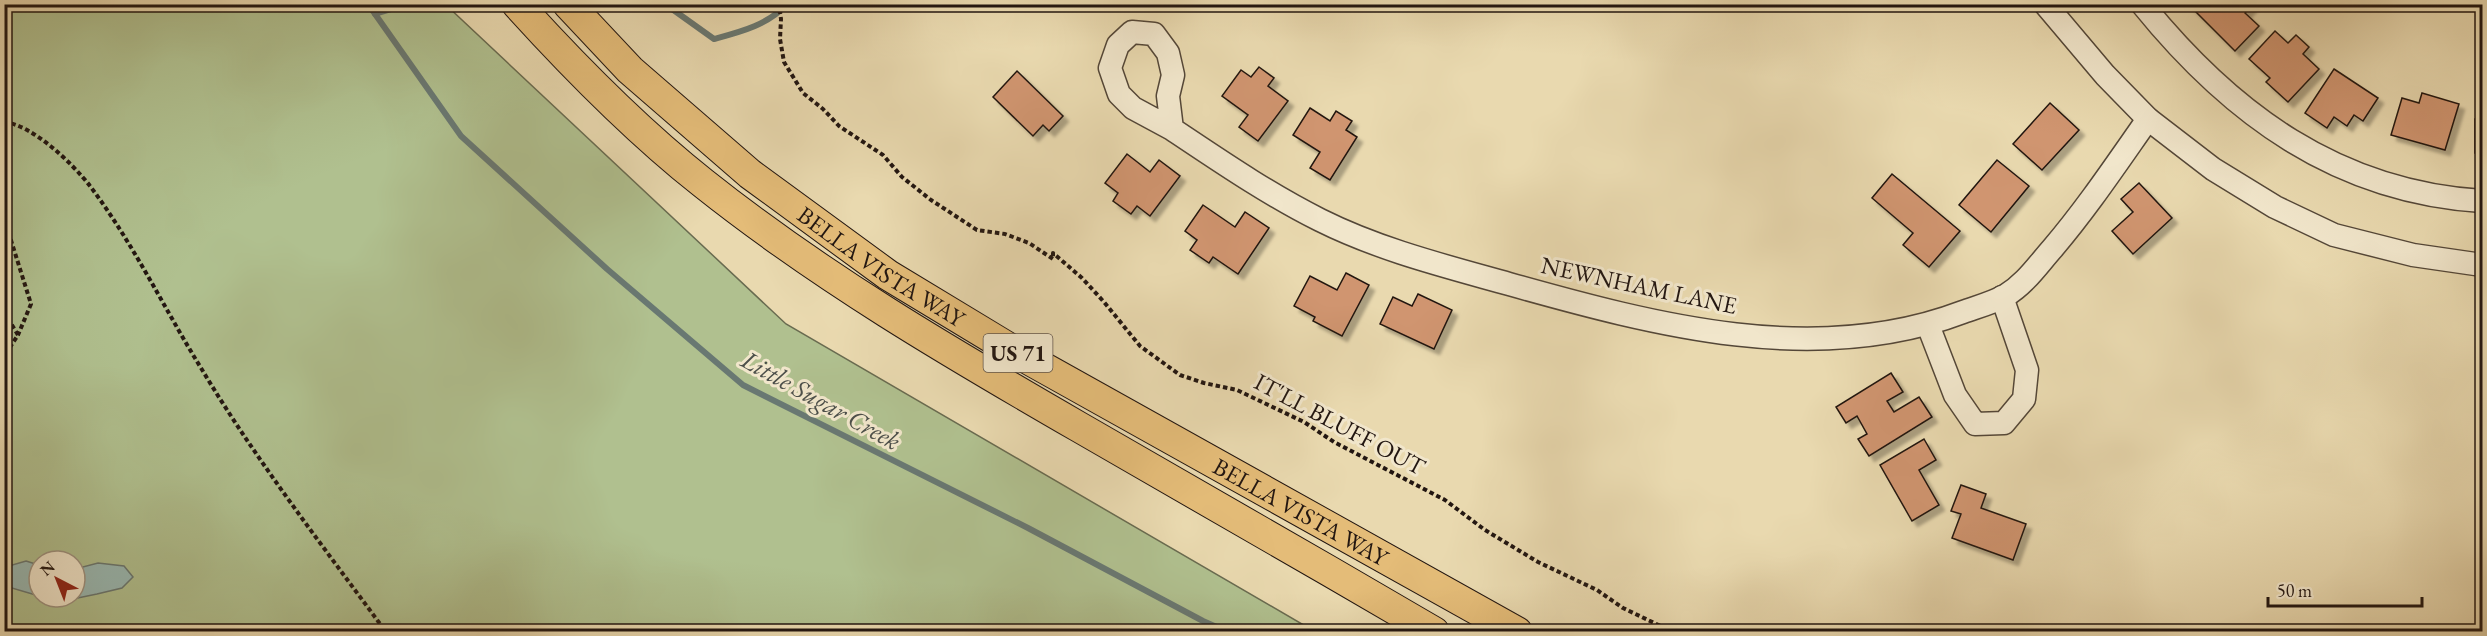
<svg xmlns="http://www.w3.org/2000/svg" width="2487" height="636" viewBox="0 0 2487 636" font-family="'EB Garamond',serif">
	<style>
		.green { fill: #b0c08f; stroke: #696b50; stroke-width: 1.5; fill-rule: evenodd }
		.water { fill: #99b9b3; stroke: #697872; stroke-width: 1.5 }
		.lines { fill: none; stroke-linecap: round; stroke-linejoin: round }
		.stream { stroke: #697872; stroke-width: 6 }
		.building { fill: #d0956f; stroke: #221611; stroke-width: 1.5; filter: url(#shadow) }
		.minor-casing { stroke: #544738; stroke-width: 25 }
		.major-casing { stroke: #221611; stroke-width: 32 }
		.path { stroke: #221611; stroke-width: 4; stroke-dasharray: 4.5 3; stroke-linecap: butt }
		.minor { stroke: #f1e6cb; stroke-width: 22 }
		.major { stroke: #e4bc78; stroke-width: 30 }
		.labels { text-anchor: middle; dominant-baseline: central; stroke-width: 6; stroke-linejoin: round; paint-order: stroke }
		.shield { fill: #f1e6cb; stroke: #605449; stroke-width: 1.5 }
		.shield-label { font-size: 22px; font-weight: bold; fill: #221611 }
		.street-label { font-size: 24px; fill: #221611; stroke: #f1e6cb }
		.water-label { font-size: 26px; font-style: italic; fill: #4c4f4a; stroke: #f1e6cb }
	</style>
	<defs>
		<filter id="shadow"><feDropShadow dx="5.5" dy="5.5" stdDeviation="1.5" flood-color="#0004"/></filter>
	</defs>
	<rect width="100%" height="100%" fill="#e9d9af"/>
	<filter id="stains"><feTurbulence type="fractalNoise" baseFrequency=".00333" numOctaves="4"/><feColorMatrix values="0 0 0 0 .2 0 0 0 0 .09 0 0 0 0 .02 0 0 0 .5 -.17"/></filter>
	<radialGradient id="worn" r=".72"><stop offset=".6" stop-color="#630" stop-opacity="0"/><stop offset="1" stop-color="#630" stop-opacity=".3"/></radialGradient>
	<!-- green -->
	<path class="green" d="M4,5h442l340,319 528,307h-1309zM39,561h36v36h-36z"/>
	<!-- water -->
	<g class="water">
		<polygon points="26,561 39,565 39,596 5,586 5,564 9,566"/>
		<polygon points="98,563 124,566 133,577 122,588 97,594 68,600 48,597 75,597 75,569"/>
	</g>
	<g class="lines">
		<!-- stream -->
		<g class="stream">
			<polyline points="368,4 461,136 607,269 743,385 1028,528 1203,621 1228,632"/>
			<path d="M665,4l49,35c26,-7 54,-14 73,-35"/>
			<polyline points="375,14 408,4"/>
		</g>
	</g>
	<!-- building -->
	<g class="building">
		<polygon points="2188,4 2253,4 2245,13 2259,26 2235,51"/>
		<polygon points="2275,31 2288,43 2296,35 2309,47 2303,54 2319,69 2288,102 2266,82 2270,78 2249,59"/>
		<polygon points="1259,67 1274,78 1268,86 1288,101 1258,141 1239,127 1248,115 1222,96 1241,70 1251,77"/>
		<polygon points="2334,69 2378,98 2363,121 2354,115 2347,126 2334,117 2327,128 2305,113"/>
		<polygon points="1017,71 1063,116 1049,131 1043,125 1033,136 993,97"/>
		<polygon points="2422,93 2459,104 2445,150 2391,135 2402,98 2419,103"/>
		<polygon points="2050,103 2079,130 2042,170 2013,144"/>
		<polygon points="1310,108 1330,121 1336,111 1352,121 1346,130 1357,137 1330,180 1310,168 1320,152 1293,135"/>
		<rect x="2475" y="119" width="7" height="34"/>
		<polygon points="1127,154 1150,172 1159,160 1180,176 1150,216 1137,206 1131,214 1113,201 1118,193 1105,183"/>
		<polygon points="1997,160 2029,186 1991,232 1959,205"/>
		<polygon points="1892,174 1960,231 1929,267 1903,245 1913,233 1872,198"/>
		<polygon points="2139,183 2172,218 2133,254 2112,231 2133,212 2121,199"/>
		<polygon points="1203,205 1235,227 1245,212 1269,228 1238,274 1213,257 1209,263 1190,250 1197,240 1185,231"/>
		<polygon points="1346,273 1369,285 1342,336 1313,321 1315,317 1294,306 1310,276 1337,290"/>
		<polygon points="1418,294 1452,310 1434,349 1380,324 1393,297 1412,306"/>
		<polygon points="1891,373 1903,392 1887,401 1894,412 1919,397 1932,417 1869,456 1858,439 1867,434 1857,416 1846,423 1836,407"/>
		<polygon points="1924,439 1936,460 1919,470 1939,505 1912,521 1880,465"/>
		<polygon points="1961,485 1986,494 1981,508 2026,524 2013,560 1952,538 1961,514 1951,511"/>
	</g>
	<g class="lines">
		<defs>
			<g id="minor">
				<polyline points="2045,4 2105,75 2148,119 2213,169 2275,207 2334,235 2413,255 2482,265"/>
				<path d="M2142,4c89,110 195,188 340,197"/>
				<path d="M1172,129l-39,-21 -14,-14 -9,-26 8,-23 14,-13 22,2 14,19 5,22 -5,21 4,33c48,32 96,65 148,91 60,30 125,46 189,64 146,41 307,84 454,28 14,-5 29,-9 42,-16 20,-12 32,-30 47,-47 35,-41 65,-86 96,-130"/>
				<polyline points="1928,325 1955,395 1975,424 2004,423 2024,399 2027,370 2002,297"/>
			</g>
			<g id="major">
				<path d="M517,4c58,64 119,126 186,179 118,94 246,169 376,244 118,68 237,136 355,205"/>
				<path id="s1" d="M568,4l62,66 120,104 138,101 124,75 505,282"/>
			</g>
		</defs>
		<!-- minor casing -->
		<use href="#minor" class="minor-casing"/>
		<!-- major casing -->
		<use href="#major" class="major-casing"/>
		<!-- path -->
		<g class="path">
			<polyline points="774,4 780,12 781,19 780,39 784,62 803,93 823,109 839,126 883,155 902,177 931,200 977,230 1005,234 1029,243 1053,259 1053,253 1082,278 1104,302 1140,346 1180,375 1204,383 1237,390 1304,422 1334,442 1445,500 1485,530 1538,562 1597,590 1623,608 1673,632"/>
			<path d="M4,122c29,3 69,42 86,64 43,57 74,122 111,182 55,92 121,177 185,264"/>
			<polyline points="4,218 31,304 18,335"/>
			<polyline points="4,312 18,335 4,356"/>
		</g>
		<!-- minor -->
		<use href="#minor" class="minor"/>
		<!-- major -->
		<use href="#major" class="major"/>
	</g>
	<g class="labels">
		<!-- shield labels -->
		<rect class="shield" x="983.5" y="334" width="69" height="38" rx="4.5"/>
		<g class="shield-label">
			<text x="1018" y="353">US 71</text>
		</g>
		<!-- street labels -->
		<g class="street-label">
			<text stroke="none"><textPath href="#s1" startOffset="410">BELLA VISTA WAY</textPath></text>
			<text transform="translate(1639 285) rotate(12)">NEWNHAM LANE</text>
			<text transform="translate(1340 424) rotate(28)">IT'LL BLUFF OUT</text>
			<text stroke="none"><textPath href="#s1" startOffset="896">BELLA VISTA WAY</textPath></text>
		</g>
		<!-- water labels -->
		<g class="water-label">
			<text transform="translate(821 400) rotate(29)">Little Sugar Creek</text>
		</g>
	</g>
	<!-- margin -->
	<rect width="2487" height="636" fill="none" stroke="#e9d9af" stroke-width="24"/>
	<rect x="6" y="6" width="2475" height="624" fill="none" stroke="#221611" stroke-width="3"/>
	<rect x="12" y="12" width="2463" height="612" fill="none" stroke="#221611" stroke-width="1.5"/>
	<!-- north arrow -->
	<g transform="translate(57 579) rotate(318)"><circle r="28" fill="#f1e6cb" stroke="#9e9381" stroke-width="1.5"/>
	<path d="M0-4.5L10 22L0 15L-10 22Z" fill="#8f2418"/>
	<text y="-9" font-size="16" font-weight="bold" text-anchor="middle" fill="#221611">N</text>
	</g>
	<!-- scale -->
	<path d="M2268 597v9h154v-9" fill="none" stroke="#221611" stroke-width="3"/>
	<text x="2277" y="597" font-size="18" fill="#221611" stroke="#f1e6cb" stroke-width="4.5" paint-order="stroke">50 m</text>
	<rect width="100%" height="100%" filter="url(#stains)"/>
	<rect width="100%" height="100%" fill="url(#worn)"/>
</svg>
